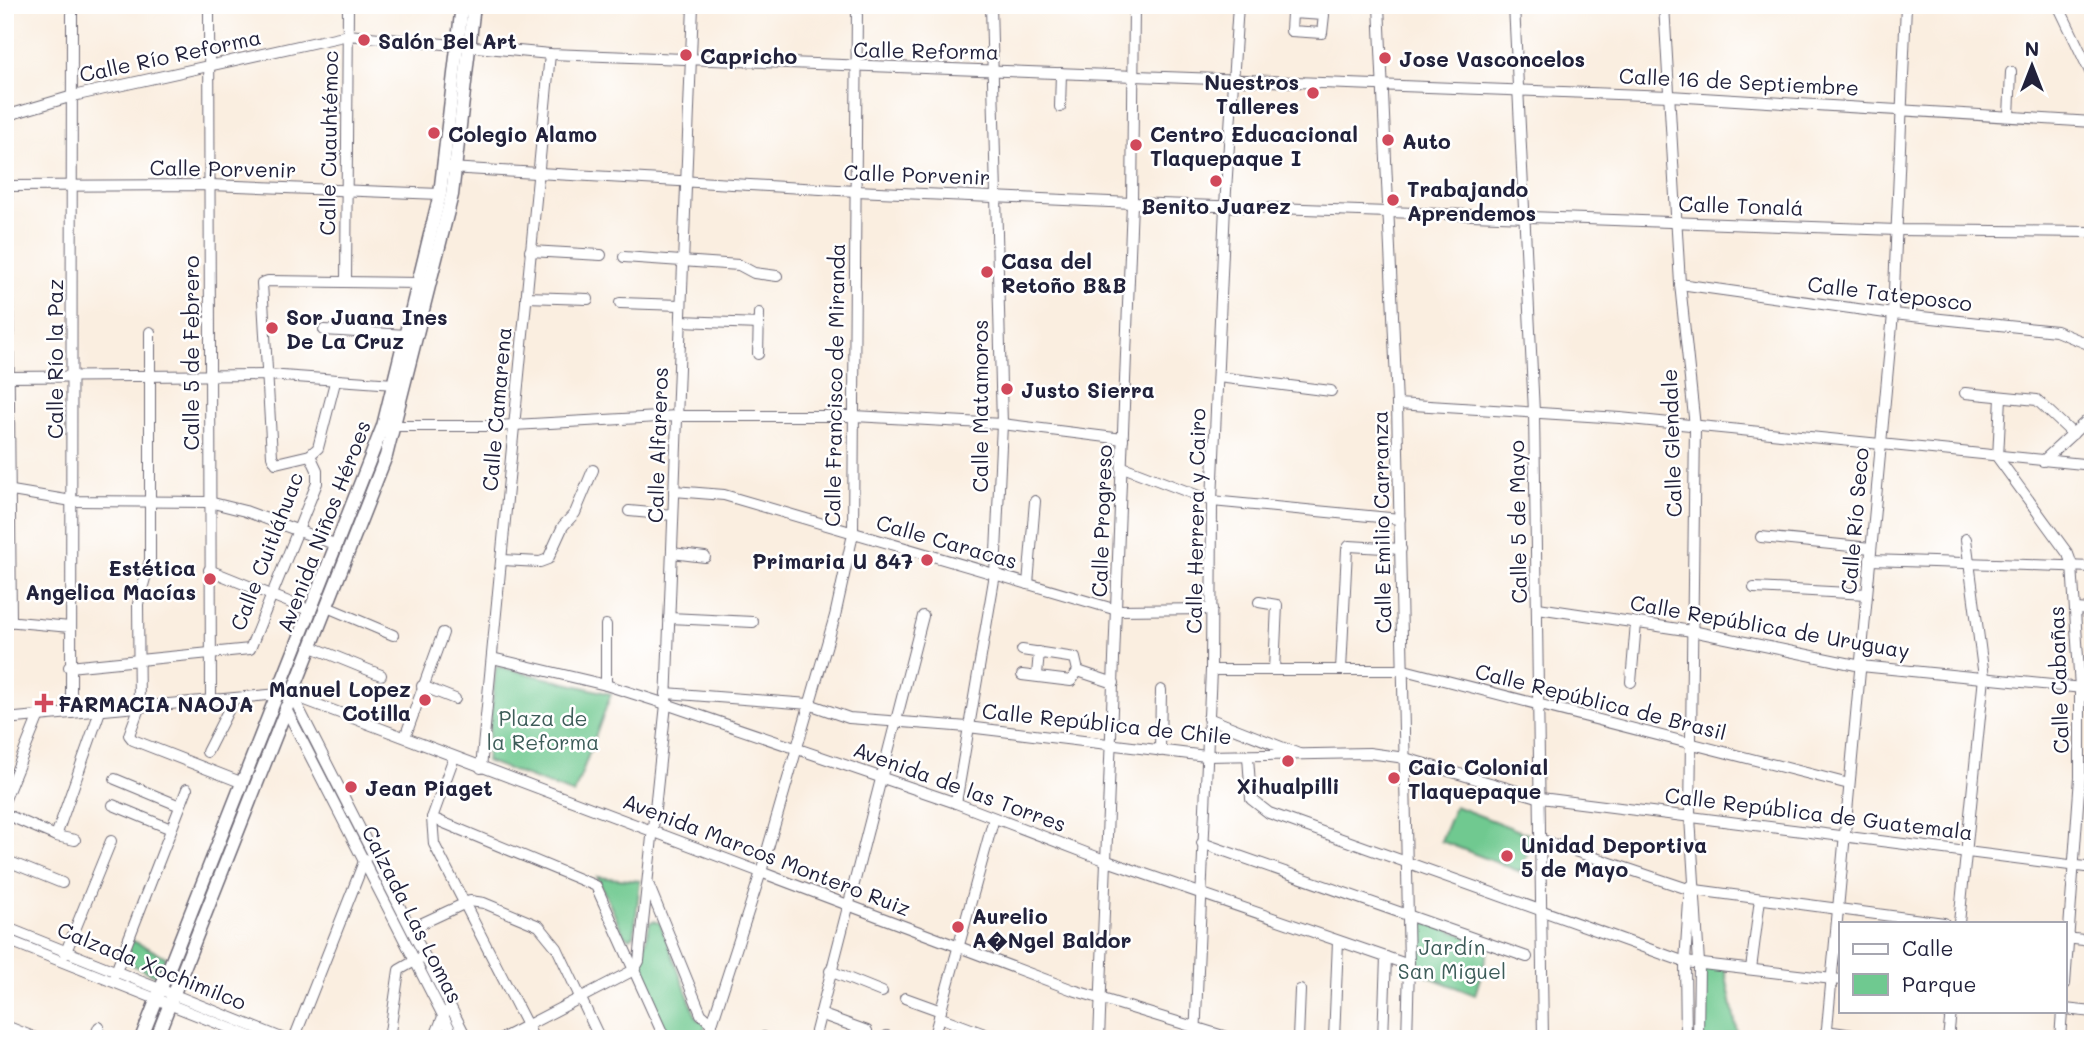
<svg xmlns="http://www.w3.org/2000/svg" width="2098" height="1044" viewBox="0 0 2098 1044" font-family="Mali,sans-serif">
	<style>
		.green { fill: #6fc990; stroke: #487666; stroke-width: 2 }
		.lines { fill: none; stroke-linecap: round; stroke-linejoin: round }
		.minor-casing { stroke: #6e6975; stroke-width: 12 }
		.major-casing { stroke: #6e6975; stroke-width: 15 }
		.minor { stroke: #fff; stroke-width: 10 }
		.major { stroke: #fff; stroke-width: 12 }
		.poi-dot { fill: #d1495b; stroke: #fff; stroke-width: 2.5 }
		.labels { text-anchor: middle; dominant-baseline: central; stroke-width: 5; stroke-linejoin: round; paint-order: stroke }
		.poi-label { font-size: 21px; font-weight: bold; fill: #22223b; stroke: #fff; text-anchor: start }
		.street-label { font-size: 21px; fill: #22223b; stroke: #fff }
		.park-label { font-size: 21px; fill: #3d5c59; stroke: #fff }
	</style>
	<rect width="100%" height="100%" fill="#fff"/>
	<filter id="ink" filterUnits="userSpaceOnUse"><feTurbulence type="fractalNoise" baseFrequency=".0143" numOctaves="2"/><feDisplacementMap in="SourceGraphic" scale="14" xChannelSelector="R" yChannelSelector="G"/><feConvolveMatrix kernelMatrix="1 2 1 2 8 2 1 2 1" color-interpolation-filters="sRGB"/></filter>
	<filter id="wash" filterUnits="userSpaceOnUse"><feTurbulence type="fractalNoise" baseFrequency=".00686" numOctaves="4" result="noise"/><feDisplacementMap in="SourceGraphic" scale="28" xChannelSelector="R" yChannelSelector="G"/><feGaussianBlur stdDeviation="1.57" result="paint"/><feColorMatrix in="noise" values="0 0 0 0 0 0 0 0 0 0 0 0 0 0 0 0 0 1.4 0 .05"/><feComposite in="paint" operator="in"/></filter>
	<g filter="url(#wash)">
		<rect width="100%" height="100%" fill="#faeee0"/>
		<!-- green -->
		<g class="green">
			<polygon points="496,666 611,694 574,794 486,761"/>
			<polygon points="1455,806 1533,836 1521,872 1441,841"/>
			<polygon points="597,877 640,881 634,935 629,938 624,935"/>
			<polygon points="1416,919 1490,944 1475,995 1417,972"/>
			<polygon points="654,921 660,923 697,1019 706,1024 701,1039 668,1039 639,971 650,922"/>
			<polygon points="129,939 166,957 157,976 121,960"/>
			<polygon points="1700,964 1724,966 1737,1032 1724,1036 1724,1039 1700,1039"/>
		</g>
	</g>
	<g filter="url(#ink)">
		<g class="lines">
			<defs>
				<g id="minor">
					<polyline points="209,5 211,702"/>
					<polyline points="1379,5 1397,404 1409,965 1407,1039"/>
					<polyline points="1514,5 1534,412 1543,1039"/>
					<polyline points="1664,5 1680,284 1695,427 1690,817 1699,963 1698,1039"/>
					<polyline points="2058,5 2093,78"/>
					<polygon points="1292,13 1324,15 1322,33 1291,31"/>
					<polyline points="1060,107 1061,73"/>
					<polyline points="5,116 73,96 348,35 550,54 1670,96 2093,122"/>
					<polyline points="2009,116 2011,72"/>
					<polyline points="449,168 856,191 1132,203 1897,230 2093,232"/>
					<polyline points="5,186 210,185 440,194"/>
					<polyline points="7,186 11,622"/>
					<polyline points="530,251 601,255"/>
					<polyline points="624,257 739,265 754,273 777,276"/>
					<polyline points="346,282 348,5"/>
					<polyline points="1680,284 1893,314 2056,331 2093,346"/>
					<polyline points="526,297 588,299"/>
					<polyline points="620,303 681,305"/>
					<polyline points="681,321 759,324"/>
					<polyline points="324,330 406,335"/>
					<polyline points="150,332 150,560 138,604 139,708 129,735 133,740 243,783"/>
					<polyline points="758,354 759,313"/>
					<polyline points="6,377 268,375 394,384"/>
					<polyline points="1218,377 1331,391"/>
					<polyline points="335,382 318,448 310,455 276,463 272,456 262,283 268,281 419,283"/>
					<polyline points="1965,393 2037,400 2073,434"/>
					<polyline points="2001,397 1998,458 2068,554 2072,565 2080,688 2080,777 2065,984"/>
					<polyline points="1397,404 1620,418 2093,465"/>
					<polyline points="387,426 496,426 677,416 854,416 1002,424 1123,439"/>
					<polyline points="2043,461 2093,415"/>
					<polyline points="1123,467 1212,501 1400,519"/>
					<polyline points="6,490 72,501 209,502 245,511 337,545"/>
					<polyline points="674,491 724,495 1117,610 1212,609"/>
					<polyline points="629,511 673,515"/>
					<polyline points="1761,537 1871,548"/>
					<polyline points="672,553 705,557"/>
					<polyline points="502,560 540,562 548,559 563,526 575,513 593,470"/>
					<polyline points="1870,560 2093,567"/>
					<polyline points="209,570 311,611"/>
					<polyline points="1028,584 1035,501"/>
					<polyline points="1754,588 1867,594"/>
					<polyline points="1259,602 1277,605 1274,670"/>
					<polyline points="327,607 393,635"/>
					<polyline points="1538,608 1692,631 1861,666 2093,689"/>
					<polyline points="2075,609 2093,610"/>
					<polyline points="669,618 753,622"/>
					<polyline points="6,621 70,627"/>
					<polyline points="606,625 606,685"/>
					<polyline points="312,647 381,675"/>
					<polyline points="492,658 606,685 666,704 956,803 1107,861 1409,965"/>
					<polyline points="69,667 250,649 317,483 317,470 310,455"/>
					<polyline points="1211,670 1404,670 1849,784"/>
					<polyline points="1341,670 1347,549 1349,546 1401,549"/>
					<polyline points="1078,671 1114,683"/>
					<polyline points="1022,675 1071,681 1078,671 1075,658 1022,650"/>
					<polyline points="1037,675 1039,652"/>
					<polyline points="1631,682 1636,623"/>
					<polyline points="422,686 455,699"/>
					<polyline points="666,693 809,704 849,718 968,727 1206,756 1369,753 1405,758 1541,798 2093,868"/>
					<polyline points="292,695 467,1039"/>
					<polyline points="285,707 455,1039"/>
					<polyline points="71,713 72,5"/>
					<polyline points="1208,718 1299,754"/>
					<polyline points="5,719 279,694 292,695 1073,990 1233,1039"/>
					<polyline points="405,737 443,633"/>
					<polyline points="1160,751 1161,690"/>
					<polyline points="207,752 234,699"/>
					<polyline points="454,757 432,818 434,844 534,1039"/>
					<polyline points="1248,757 1251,799 1269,813 1685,962 1841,980"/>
					<polyline points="481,768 550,54"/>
					<polyline points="115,779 180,806"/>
					<polyline points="5,799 39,715"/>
					<polyline points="956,803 995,574 1002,424 991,5"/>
					<polyline points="113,805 171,829"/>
					<polyline points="5,814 56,836 75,840"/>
					<polyline points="432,818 596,886 665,1039"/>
					<polyline points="56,836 100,711"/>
					<polyline points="1542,840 1688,889 1944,923"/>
					<polyline points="1202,843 1527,957"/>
					<polyline points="5,860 62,883"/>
					<polyline points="649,886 701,1014 712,1024"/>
					<polyline points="1959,923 1984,677 1966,539"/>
					<polyline points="5,927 284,1039"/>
					<polyline points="412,928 470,901 484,903 539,926 557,948 600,1039"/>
					<polyline points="2065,938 2093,941"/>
					<polyline points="5,939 257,1039"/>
					<polyline points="65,954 111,841"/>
					<polyline points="1751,969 1760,899"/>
					<polyline points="830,971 882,992"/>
					<polyline points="115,974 187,789"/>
					<polyline points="905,998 941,1011"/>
					<polyline points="2065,1009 2093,1012"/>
					<polyline points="820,1014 867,1031"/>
					<polyline points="939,1017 998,1039"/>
					<polyline points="11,1028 38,1039"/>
					<polyline points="1826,1031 1880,1039"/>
					<polyline points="887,1036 895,1039"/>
					<polyline points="764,1037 768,1039"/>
					<polyline points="94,1039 99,1027"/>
					<polyline points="294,1039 365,859"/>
					<polyline points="389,1039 399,970 420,958"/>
					<polyline points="434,1039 445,1012"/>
					<polyline points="501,1039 634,970 639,961 666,704 693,5"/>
					<polyline points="707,1039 761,872 835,616 853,534 857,5"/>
					<polyline points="814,1039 923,616"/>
					<polyline points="933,1039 994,818"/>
					<polyline points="1099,1039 1132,203 1134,5"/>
					<polyline points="1195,1039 1211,670 1212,501 1225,206 1238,5"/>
					<polyline points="1298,1039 1300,990"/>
					<polyline points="1334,1039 1338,941"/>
					<polyline points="1383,1039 1386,957"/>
					<polyline points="1686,1039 1685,962 1690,886"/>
					<polyline points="1826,1039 1893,314 1906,5"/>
					<polyline points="1948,1039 1951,1011"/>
					<polyline points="2060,1039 2062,1011"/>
				</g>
				<g id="major">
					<polyline points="141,1039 383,426 440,194 462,5"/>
					<polyline points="156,1039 386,456 452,195 474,5"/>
				</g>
			</defs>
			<!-- minor casing -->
			<use href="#minor" class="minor-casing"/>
			<!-- major casing -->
			<use href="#major" class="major-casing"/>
			<!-- minor -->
			<use href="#minor" class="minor"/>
			<!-- major -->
			<use href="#major" class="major"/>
		</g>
	</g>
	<!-- markers -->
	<g class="poi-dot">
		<circle cx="364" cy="40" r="7"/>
		<circle cx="686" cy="55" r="7"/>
		<circle cx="1385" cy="58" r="7"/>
		<circle cx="1313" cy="93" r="7"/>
		<circle cx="434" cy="133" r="7"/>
		<circle cx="1388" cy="140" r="7"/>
		<circle cx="1136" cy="145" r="7"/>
		<circle cx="1216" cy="181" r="7"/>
		<circle cx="1393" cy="200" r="7"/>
		<circle cx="987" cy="272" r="7"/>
		<circle cx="272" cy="328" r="7"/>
		<circle cx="1007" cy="389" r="7"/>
		<circle cx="927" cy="560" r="7"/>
		<circle cx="210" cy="579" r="7"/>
		<circle cx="425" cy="700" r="7"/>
		<path d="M40.5 692.5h7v7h7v7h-7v7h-7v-7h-7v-7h7z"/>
		<circle cx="1288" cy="761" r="7"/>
		<circle cx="1394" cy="778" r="7"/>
		<circle cx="351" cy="787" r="7"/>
		<circle cx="1507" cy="856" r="7"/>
		<circle cx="958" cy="927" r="7"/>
	</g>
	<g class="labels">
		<!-- poi labels -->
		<g class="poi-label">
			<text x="378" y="40">Salón Bel Art</text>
			<text x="700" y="55">Capricho</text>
			<text x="1399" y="58">Jose Vasconcelos</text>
			<text x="1299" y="81" text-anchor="end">Nuestros<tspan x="1299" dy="24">Talleres</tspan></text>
			<text x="448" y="133">Colegio Alamo</text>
			<text x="1150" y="133">Centro Educacional<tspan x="1150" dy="24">Tlaquepaque I</tspan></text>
			<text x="1402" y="140">Auto</text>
			<text x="1407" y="188">Trabajando<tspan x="1407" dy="24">Aprendemos</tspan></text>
			<text x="1216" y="205" text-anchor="middle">Benito Juarez</text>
			<text x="1001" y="260">Casa del<tspan x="1001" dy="24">Retoño B&amp;B</tspan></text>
			<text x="286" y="316">Sor Juana Ines<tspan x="286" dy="24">De La Cruz</tspan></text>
			<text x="1021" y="389">Justo Sierra</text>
			<text x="913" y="560" text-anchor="end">Primaria U 847</text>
			<text x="196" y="567" text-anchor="end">Estética<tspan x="196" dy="24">Angelica Macías</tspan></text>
			<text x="411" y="688" text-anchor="end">Manuel Lopez<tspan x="411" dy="24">Cotilla</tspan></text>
			<text x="58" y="703">FARMACIA NAOJA</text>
			<text x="1408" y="766">Caic Colonial<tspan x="1408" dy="24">Tlaquepaque</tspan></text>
			<text x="1288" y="785" text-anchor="middle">Xihualpilli</text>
			<text x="365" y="787">Jean Piaget</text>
			<text x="1521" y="844">Unidad Deportiva<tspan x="1521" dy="24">5 de Mayo</tspan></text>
			<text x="972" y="915">Aurelio<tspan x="972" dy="24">A�Ngel Baldor</tspan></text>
		</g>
		<!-- street labels -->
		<g class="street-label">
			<text transform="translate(926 50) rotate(1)">Calle Reforma</text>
			<text transform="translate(170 55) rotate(-12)">Calle Río Reforma</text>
			<text transform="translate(1739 81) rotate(3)">Calle 16 de Septiembre</text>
			<text transform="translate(328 143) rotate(-89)">Calle Cuauhtémoc</text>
			<text transform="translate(223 168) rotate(1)">Calle Porvenir</text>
			<text transform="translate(917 174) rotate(2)">Calle Porvenir</text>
			<text transform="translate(1741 205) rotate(2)">Calle Tonalá</text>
			<text transform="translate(1890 293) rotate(7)">Calle Tateposco</text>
			<text transform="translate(190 353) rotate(-90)">Calle 5 de Febrero</text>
			<text transform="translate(54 359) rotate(-90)">Calle Río la Paz</text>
			<text transform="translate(834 385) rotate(-89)">Calle Francisco de Miranda</text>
			<text transform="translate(979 406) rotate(-90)">Calle Matamoros</text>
			<text transform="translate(496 409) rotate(-85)">Calle Camarena</text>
			<text transform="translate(1671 443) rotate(-92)">Calle Glendale</text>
			<text transform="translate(657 445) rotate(-88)">Calle Alfareros</text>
			<text transform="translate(1101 521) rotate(-88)">Calle Progreso</text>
			<text transform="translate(1195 521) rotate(-89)">Calle Herrera y Cairo</text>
			<text transform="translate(1854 521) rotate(-85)">Calle Río Seco</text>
			<text transform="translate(1381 522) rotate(-91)">Calle Emilio Carranza</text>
			<text transform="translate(1517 522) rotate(-91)">Calle 5 de Mayo</text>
			<text transform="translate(323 526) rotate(-69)">Avenida Niños Héroes</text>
			<text transform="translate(947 541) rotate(16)">Calle Caracas</text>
			<text transform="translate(266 551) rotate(-69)">Calle Cuitláhuac</text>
			<text transform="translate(1770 626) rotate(10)">Calle República de Uruguay</text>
			<text transform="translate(2058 680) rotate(-92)">Calle Cabañas</text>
			<text transform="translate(1601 701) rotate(14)">Calle República de Brasil</text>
			<text transform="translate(1107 723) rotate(6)">Calle República de Chile</text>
			<text transform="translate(960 786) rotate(20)">Avenida de las Torres</text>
			<text transform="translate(1819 813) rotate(7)">Calle República de Guatemala</text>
			<text transform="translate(767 854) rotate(21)">Avenida Marcos Montero Ruiz</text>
			<text transform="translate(413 914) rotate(63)">Calzada Las Lomas</text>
			<text transform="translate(152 965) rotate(22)">Calzada Xochimilco</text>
		</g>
		<!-- park labels -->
		<g class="park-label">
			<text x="543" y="717">Plaza de<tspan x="543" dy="24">la Reforma</tspan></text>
			<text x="1452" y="946">Jardín<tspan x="1452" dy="24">San Miguel</tspan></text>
		</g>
	</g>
	<!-- margin -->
	<rect width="2098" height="1044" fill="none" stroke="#fff" stroke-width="28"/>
	<!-- legend -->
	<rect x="1839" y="922" width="228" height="91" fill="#ffffff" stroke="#a7a7b1" stroke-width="2"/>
	<rect x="1853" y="944" width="35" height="10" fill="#ffffff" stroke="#a7a7b1" stroke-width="2"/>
	<text x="1902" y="956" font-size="21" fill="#22223b">Calle</text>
	<rect x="1853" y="974" width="35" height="21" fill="#6fc990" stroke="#a7a7b1" stroke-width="2"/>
	<text x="1902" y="992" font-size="21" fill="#22223b">Parque</text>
	<!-- north arrow -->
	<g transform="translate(2032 66)" stroke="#ffffff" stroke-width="5" paint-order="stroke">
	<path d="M0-5L12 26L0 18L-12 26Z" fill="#22223b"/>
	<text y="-10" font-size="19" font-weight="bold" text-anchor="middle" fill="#22223b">N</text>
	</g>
</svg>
